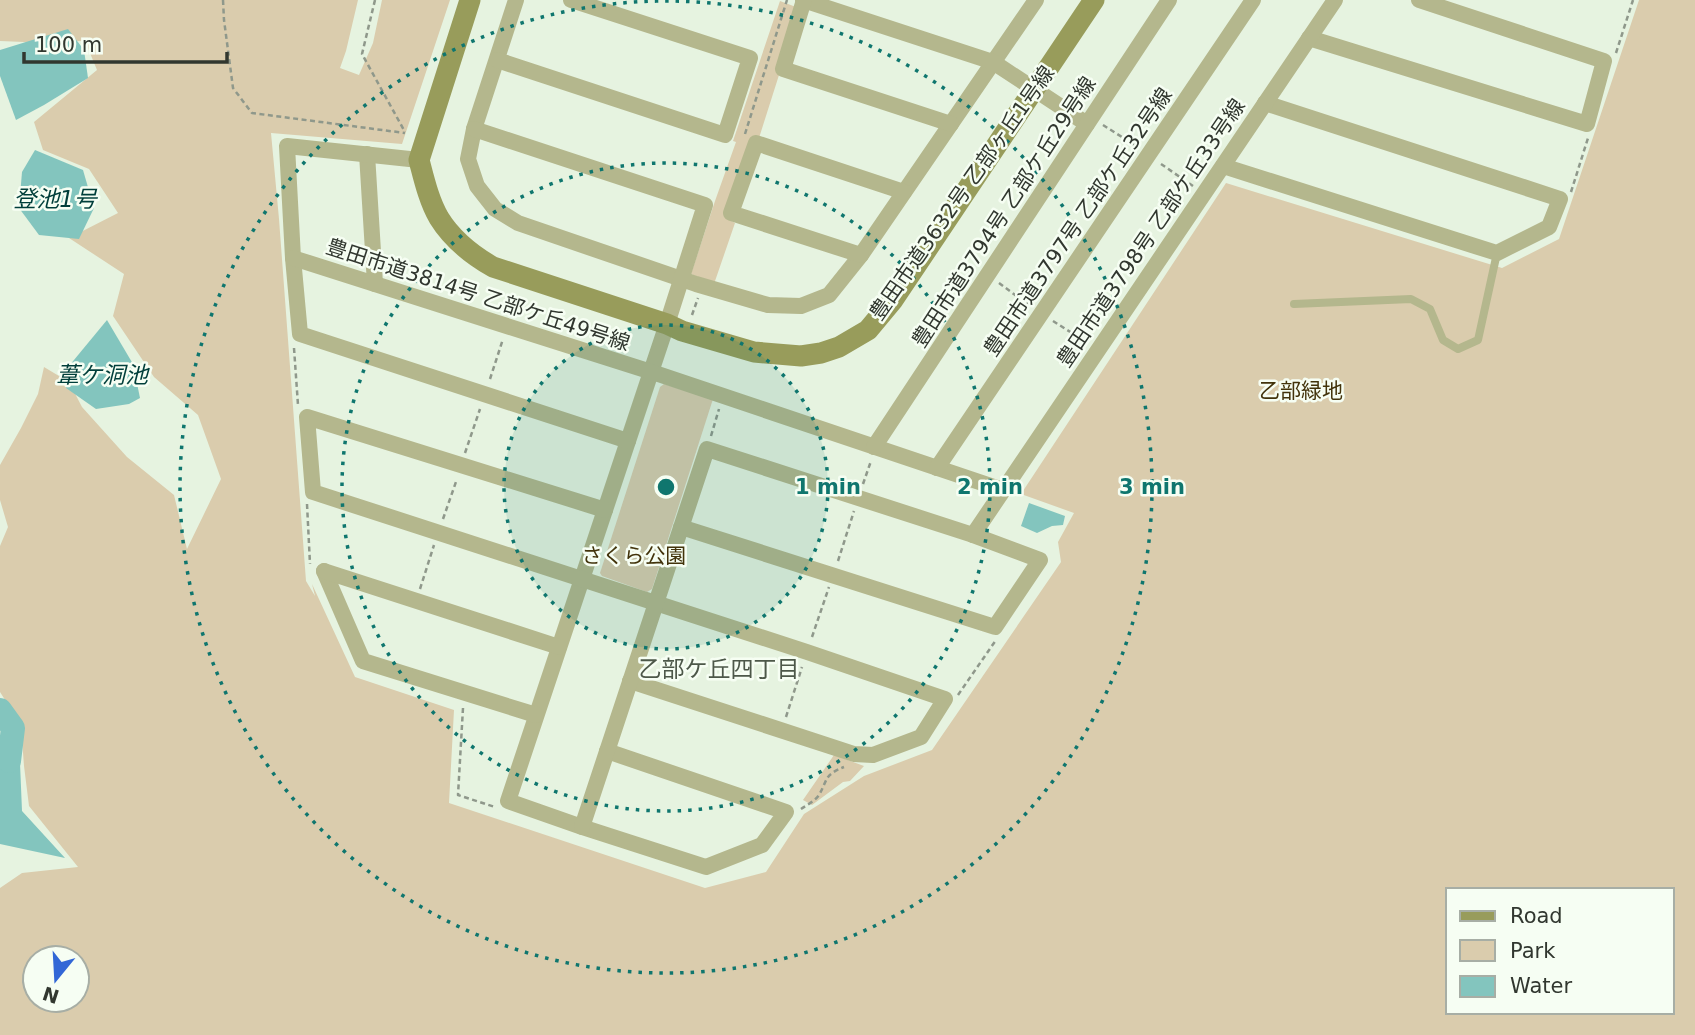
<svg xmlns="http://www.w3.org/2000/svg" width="1695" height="1035" viewBox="0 0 1695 1035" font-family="'DejaVu Sans','Noto Sans JP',sans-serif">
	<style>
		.green { fill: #daccad; fill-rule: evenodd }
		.water { fill: #83c5be }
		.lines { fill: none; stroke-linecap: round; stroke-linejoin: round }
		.river { stroke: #83c5be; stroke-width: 24 }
		.path { stroke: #8f988b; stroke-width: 2.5; stroke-dasharray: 5 3.5; stroke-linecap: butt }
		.lane { stroke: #b4b78d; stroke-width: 8 }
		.street { stroke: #b4b78d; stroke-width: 16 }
		.secondary { stroke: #989c5b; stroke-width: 21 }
		.ring { fill: none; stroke: #0f766e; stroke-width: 3.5; stroke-dasharray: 3.5 7 }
		.labels { text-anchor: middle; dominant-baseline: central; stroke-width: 5; stroke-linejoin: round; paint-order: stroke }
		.street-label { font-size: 21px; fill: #31372f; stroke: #f6fef3 }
		.park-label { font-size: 21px; fill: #42330b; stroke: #f6fef3 }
		.water-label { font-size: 23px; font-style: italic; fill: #003e3a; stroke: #f6fef3 }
		.neighbourhood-label { font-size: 23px; fill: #4d5849; stroke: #f6fef3 }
		.centre { fill: #0f766e; stroke: #f6fef3; stroke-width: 3.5 }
		.ring-label { font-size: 21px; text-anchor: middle; font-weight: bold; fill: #0f766e; stroke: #f6fef3; stroke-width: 5; stroke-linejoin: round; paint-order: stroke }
	</style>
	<rect width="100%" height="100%" fill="#e6f3e0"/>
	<!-- green -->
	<g class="green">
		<path d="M0,0h358l-12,51 -6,17 19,7 14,-32 9,-43h68l-48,144 -131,-11 8,86 27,362 9,15 -3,-12 43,93 99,33 -5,93 256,85 61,-16 38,-58 60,-38 68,-26 129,-188 -3,-20 16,-29 -53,-19 205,-311 276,85 57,-29 80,-239h56v1035h-1695v-147l22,-15 56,-6 -49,-61 -5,-40 -3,-41 -21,-33v-146l8,-19 -8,-27v-35l21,-37 17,-34 6,-27 25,15 13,25 45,50 47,38 13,54 34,-70 -23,-64 -44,-38 -41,-61 11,-42 -55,-36 49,-25 -29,-44 -46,-19 -9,-28 63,-52 -12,-29 -61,1 -24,-1zM1448,890h224v122h-224zM35,958h42v42h-42z"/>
		<polygon points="780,1 796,7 776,72 779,75 759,138 753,136 726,218 735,223 714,284 691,274 715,201 736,142 733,141"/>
		<polygon points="664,384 713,399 652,589 647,592 602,576 600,573 660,387"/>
		<polygon points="834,755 864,766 850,781 843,782 812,805 803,800"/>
	</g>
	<!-- water -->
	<g class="water">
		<polygon points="68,29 84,50 88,78 44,105 16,120 0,76 0,50"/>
		<polygon points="35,150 83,170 94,208 79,239 39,235 19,208 22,172"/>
		<polygon points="107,320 133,364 140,398 129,404 96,409 66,388 69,366"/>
		<polygon points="1029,503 1065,516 1063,525 1052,526 1037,533 1021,526"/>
		<polygon points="0,760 20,763 22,811 65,858 0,844"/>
	</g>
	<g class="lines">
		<!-- river -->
		<polyline class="river" points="0,710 13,728 9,761"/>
		<!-- path -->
		<g class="path">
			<polyline points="223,0 224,20 233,88 252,113 405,133"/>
			<polyline points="375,0 362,54 405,132"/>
			<polyline points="1616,53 1633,0"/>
			<polyline points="1103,125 1136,146"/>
			<polyline points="745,134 787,0"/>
			<polyline points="1161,164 1193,186"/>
			<polyline points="1571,192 1588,138"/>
			<polyline points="999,283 1030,306"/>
			<polyline points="692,315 698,298"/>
			<polyline points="1053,321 1086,342"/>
			<polyline points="294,348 298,405"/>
			<polyline points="490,379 503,339"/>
			<polyline points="711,436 719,409"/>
			<polyline points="465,453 480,409"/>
			<polyline points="863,484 871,461"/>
			<polyline points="307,504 310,564"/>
			<polyline points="443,519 457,479"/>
			<polyline points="838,561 854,511"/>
			<polyline points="420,589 434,545"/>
			<polyline points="812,637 829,587"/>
			<polyline points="958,695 996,640"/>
			<polyline points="463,708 458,795 495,807"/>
			<polyline points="786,717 802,667"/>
			<path d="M801,809c6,-4 14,-8 18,-14 9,-16 5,-20 25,-28"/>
		</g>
		<!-- lane -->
		<polyline class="lane" points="1294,304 1411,299 1430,309 1443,340 1458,349 1478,340 1497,253"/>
		<!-- street -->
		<g class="street">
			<polyline points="516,0 474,129 468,159 477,186 495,209 518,223 696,284 768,305 801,306 829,295 861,255 1036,0"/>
			<polyline points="803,0 993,62 1087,124"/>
			<polyline points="804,0 783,69 951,124"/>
			<polyline points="1309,38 1587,124 1604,61 1419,0"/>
			<polyline points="497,60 725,135 750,58 571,0"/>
			<polyline points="474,129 705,205 667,324 508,801 582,827 706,867 762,845 786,812 607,751"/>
			<polyline points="367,154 375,284"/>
			<polyline points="419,160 287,146 293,258 300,334 628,441"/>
			<polyline points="1223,166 1497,253 1549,227 1560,199 1265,103"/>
			<polyline points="861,255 731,213 756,143 904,192"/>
			<polyline points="293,258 661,375 1003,490"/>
			<polyline points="874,447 1169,0"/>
			<polyline points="937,468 1253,0"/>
			<polyline points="605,510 307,417 313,492 807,652 945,699 921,737 873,755 854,754 630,681"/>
			<polyline points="973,535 1335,0"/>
			<polyline points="324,571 363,661 536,715"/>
			<polyline points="324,571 559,647"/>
			<path d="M582,827c42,-126 83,-252 125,-378l266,86 67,25 -45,67 -314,-100"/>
		</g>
		<!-- secondary -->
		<path class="secondary" d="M470,0l-51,160c5,19 10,41 20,58 13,21 33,37 54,49l174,57 15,7 72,21 47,4 20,-3 18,-6 29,-17 25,-30 201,-300"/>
	</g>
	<!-- distance rings -->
	<circle cx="666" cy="487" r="162" fill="#0f766e" fill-opacity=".12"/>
	<g class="ring">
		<circle cx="666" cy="487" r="162"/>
		<circle cx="666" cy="487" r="324"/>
		<circle cx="666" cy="487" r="486"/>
	</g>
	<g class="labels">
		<!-- street labels -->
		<g class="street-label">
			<text transform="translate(962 193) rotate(-55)">豊田市道3632号 乙部ヶ丘1号線</text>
			<text transform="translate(1004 212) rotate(-57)">豊田市道3794号 乙部ケ丘29号線</text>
			<text transform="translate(1078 222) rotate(-56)">豊田市道3797号 乙部ケ丘32号線</text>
			<text transform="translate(1151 233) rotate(-56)">豊田市道3798号 乙部ケ丘33号線</text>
			<text transform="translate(478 295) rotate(18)">豊田市道3814号 乙部ケ丘49号線</text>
		</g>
		<!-- park labels -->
		<g class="park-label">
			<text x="1301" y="391">乙部緑地</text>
			<text x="634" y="556">さくら公園</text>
		</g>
		<!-- water labels -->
		<g class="water-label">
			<text x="55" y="199">登池1号</text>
			<text x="102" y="375">葦ケ洞池</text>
		</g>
		<!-- neighbourhood labels -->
		<g class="neighbourhood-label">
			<text x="719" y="669">乙部ケ丘四丁目</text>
		</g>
	</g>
	<circle cx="666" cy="487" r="10" class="centre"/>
	<g class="ring-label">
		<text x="828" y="494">1 min</text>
		<text x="990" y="494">2 min</text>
		<text x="1152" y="494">3 min</text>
	</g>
	<!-- legend -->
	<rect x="1446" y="888" width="228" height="126" fill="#f6fef3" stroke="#a7aea5" stroke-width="2"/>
	<rect x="1460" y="911" width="35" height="10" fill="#989c5b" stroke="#a7aea5" stroke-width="2"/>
	<text x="1510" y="923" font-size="21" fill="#31372f">Road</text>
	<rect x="1460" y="940" width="35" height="21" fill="#daccad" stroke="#a7aea5" stroke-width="2"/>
	<text x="1510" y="958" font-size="21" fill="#31372f">Park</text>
	<rect x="1460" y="976" width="35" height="21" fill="#83c5be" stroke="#a7aea5" stroke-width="2"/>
	<text x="1510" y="993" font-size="21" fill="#31372f">Water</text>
	<!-- north arrow -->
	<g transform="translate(56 979) rotate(198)"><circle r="33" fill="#f6fef3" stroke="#a7aea5" stroke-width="2"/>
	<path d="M0-5L12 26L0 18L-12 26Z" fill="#3267d6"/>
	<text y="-10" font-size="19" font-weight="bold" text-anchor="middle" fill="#31372f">N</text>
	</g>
	<!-- scale -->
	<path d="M24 52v10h203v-10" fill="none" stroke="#31372f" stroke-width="3.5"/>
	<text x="35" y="52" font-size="21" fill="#31372f" stroke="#f6fef3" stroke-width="5" paint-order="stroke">100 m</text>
</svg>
